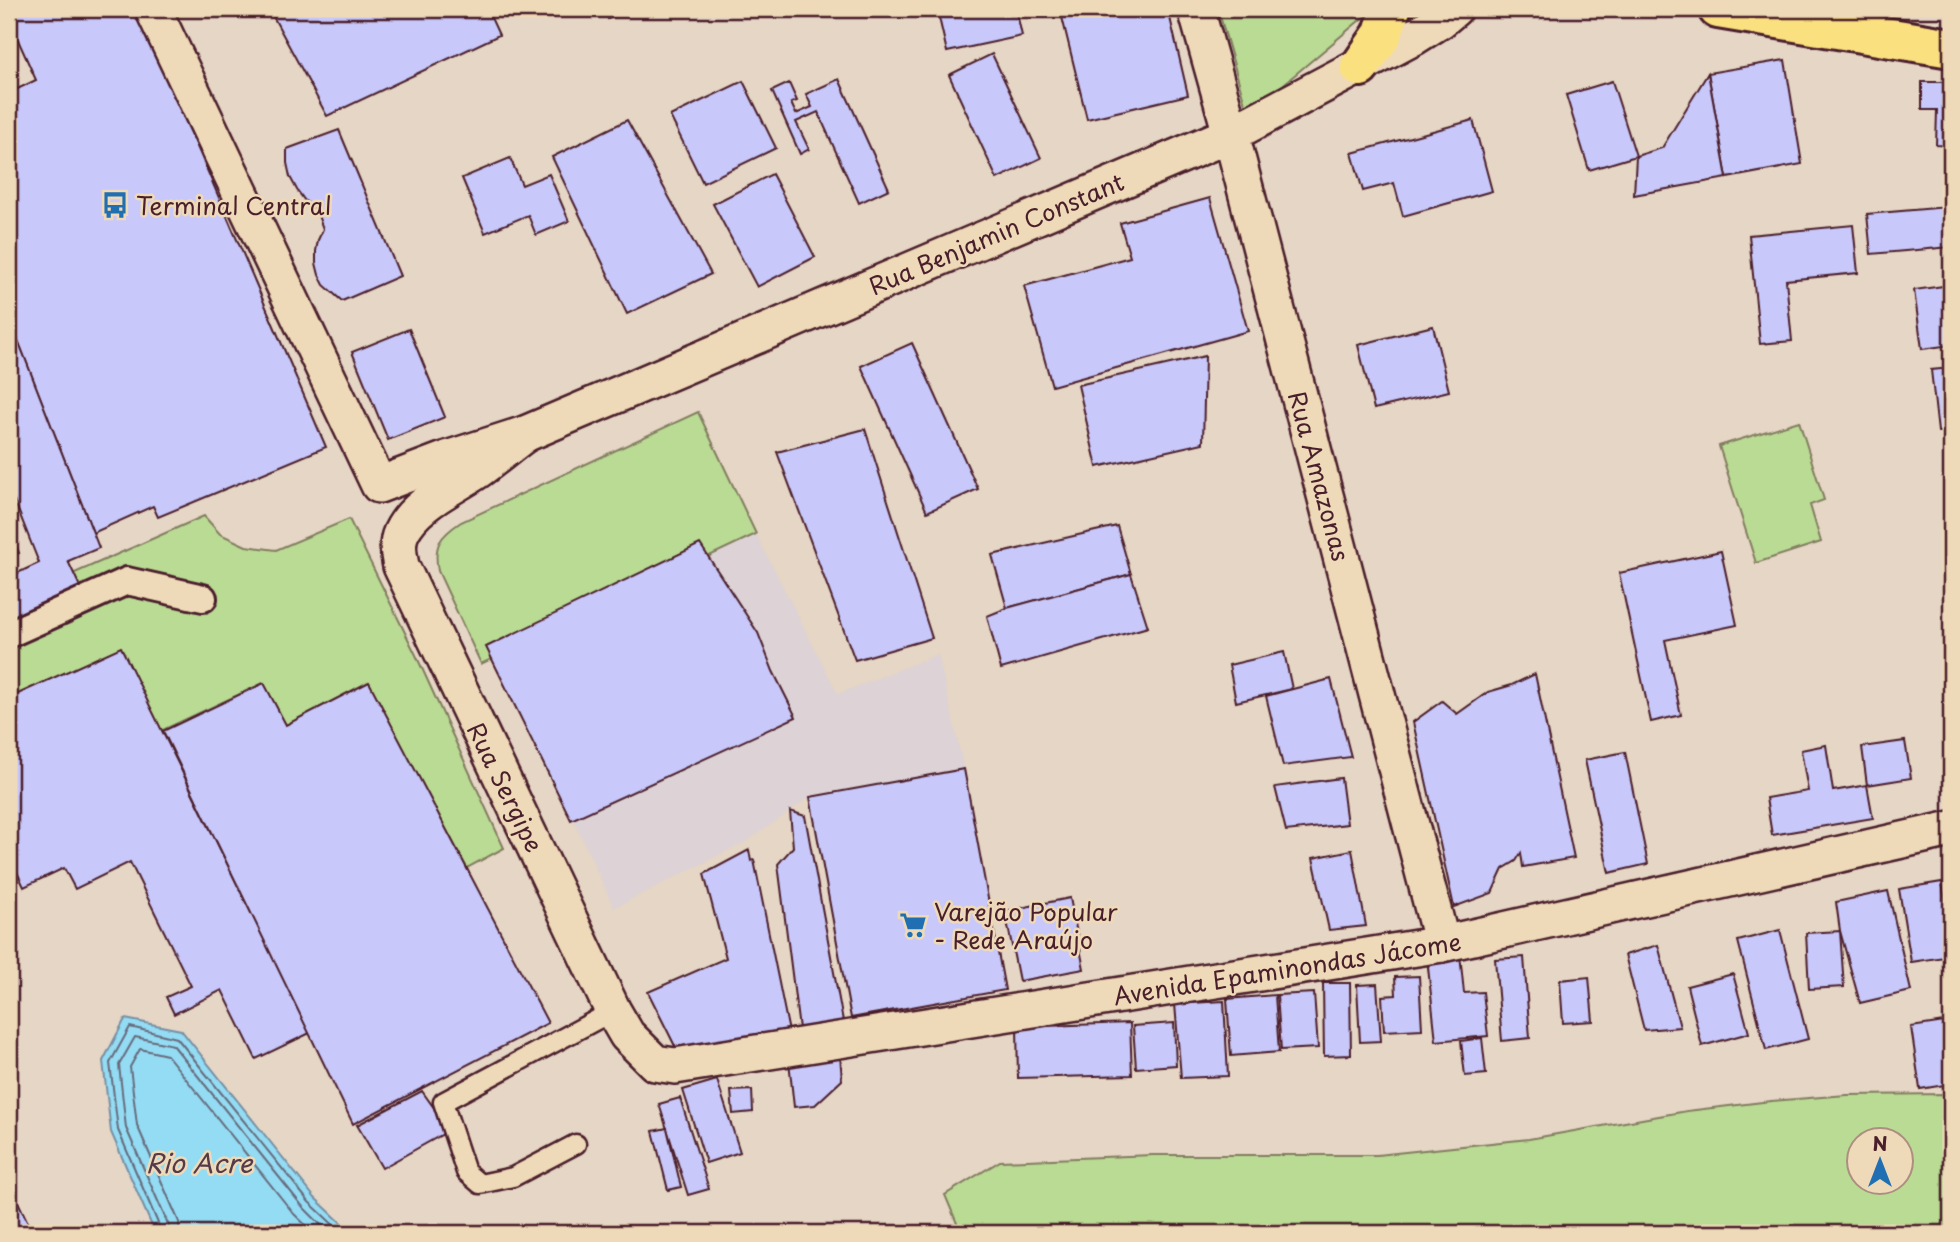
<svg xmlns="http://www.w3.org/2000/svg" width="1960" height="1242" viewBox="0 0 1960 1242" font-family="'Playpen Sans',sans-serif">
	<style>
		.built { fill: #ddd2d5 }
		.green { fill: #badb94; stroke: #827d60; stroke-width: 2; fill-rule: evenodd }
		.water { fill: #93dcf4; stroke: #7690a4; stroke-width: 2 }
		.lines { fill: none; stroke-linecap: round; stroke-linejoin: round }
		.shore { stroke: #676b7b; stroke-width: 2 }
		.building { fill: #c8c8fa; stroke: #4a1f2b; stroke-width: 2 }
		.service-casing { stroke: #4a1f2b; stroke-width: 23 }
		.pedestrian-casing { stroke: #4a1f2b; stroke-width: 32 }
		.minor-casing { stroke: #4a1f2b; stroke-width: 40 }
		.primary-casing { stroke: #4a1f2b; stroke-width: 44 }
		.service { stroke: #eedab8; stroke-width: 18 }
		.pedestrian { stroke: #eedab8; stroke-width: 26 }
		.minor { stroke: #eedab8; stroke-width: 35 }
		.primary { stroke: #fbe080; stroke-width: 38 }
		.labels { text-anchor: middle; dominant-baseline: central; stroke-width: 5; stroke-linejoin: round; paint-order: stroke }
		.poi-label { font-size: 24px; fill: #4a1f2b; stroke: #eedab8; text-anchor: start }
		.street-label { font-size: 24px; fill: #4a1f2b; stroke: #eedab8 }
		.water-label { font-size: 26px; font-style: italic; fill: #553b49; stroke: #eedab8 }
	</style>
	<rect width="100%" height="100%" fill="#e6d6c5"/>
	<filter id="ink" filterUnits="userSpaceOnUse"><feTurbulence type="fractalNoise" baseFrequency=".0143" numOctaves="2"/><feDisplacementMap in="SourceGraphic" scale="14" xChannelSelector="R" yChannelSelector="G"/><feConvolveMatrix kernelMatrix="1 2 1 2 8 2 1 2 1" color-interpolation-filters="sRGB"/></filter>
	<g filter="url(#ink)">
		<!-- built -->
		<polygon class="built" points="756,534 838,694 938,654 964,769 810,797 749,840 614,908 498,656"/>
		<!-- green -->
		<g class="green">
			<polygon points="1218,9 1349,9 1366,15 1248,114"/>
			<path d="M698,412l58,122 -275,130 -43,-93c-5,-26 2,-35 23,-49z"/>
			<polygon points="1799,421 1824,500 1810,505 1821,542 1756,563 1719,446"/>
			<polygon points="204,516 220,534 246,546 276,550 349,519 416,655 504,848 467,868 368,682 286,725 263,683 137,742 107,683 9,726 9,602"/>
			<path d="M1951,1094v139h-990l-16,-38 55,-34 153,-6h224l152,-16 158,-28 84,-10 76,-6zM1900,1140v42h-42v-42z"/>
		</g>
		<!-- water -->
		<polygon class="water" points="125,1019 181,1030 315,1198 352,1233 155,1233 111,1132 103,1061"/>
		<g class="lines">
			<!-- shore -->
			<g class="shore">
				<polyline points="161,1233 160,1228 118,1130 110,1063 130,1027 177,1038 309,1202 342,1233"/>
				<polyline points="170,1233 168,1224 126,1128 119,1065 135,1037 173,1045 303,1207 329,1233"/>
				<polyline points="180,1233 179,1222 137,1125 130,1067 140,1049 167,1055 294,1214 314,1233"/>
			</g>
		</g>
		<!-- building -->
		<g class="building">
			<polygon points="9,9 138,9 326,447 158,517 153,506 93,533 9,317 9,93 36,80 9,20"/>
			<polygon points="269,9 487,9 499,35 327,116"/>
			<polygon points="604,9 633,9 608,19"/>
			<polygon points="937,9 1016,9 1022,36 947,52"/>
			<polygon points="1060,9 1168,9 1188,95 1087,119"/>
			<polygon points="992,54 1041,158 997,179 949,75"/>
			<polygon points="1785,60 1802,164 1727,178 1708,73"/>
			<polygon points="1708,73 1727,178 1634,195 1636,156 1662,148"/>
			<polygon points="839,79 889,189 859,203 818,112 796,122 809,149 800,154 772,91 789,83 797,101 791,103 796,114 812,107 806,94"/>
			<polygon points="743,81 776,148 703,183 670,116"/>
			<polygon points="1612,81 1636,156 1589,170 1566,95"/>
			<polygon points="1922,82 1951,82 1951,146 1936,145 1937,110 1922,110"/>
			<polygon points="627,120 711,274 627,314 552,157"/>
			<polygon points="1473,120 1492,191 1403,216 1394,183 1363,191 1352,153"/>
			<polygon points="339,130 400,276 342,301 324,285 319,275 316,263 316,251 318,240 323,229 316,210 305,201 297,190 290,177 287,163 287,149"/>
			<polygon points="510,158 522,185 549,174 569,221 536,235 528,215 485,233 462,178"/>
			<polygon points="772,174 815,257 757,287 713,204"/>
			<polygon points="1210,198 1248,331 1052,386 1024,286 1130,257 1120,223"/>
			<polygon points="1947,207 1951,247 1871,254 1867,214"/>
			<polygon points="1853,225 1858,273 1786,280 1792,341 1760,344 1749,235"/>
			<polygon points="1951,285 1951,345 1922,349 1914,290"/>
			<polygon points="9,317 99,548 68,561 82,591 9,625 9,577 39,563 9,487"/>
			<polygon points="1433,326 1449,391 1374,409 1358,345"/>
			<polygon points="409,329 445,417 388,440 352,352"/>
			<polygon points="912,343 978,489 927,512 861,366"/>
			<polygon points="1205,356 1203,443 1097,467 1078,385"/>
			<polygon points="1951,368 1951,431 1938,432 1931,370"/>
			<polygon points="865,429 932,638 855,660 777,452"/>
			<polygon points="1117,526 1131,574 1007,608 992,555"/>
			<polygon points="9,529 19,553 9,557"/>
			<polygon points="700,544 758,633 773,671 796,717 571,820 486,647"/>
			<polygon points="1721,551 1737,625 1665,640 1681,715 1651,722 1619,573"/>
			<polygon points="1131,574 1148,627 1001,669 987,616 1007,608"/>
			<polygon points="121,647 310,1033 256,1059 222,990 174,1014 166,997 191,986 130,862 75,889 64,868 24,887 9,855 9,698"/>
			<polygon points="1284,652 1292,689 1236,702 1229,665"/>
			<polygon points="1535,674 1574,858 1523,867 1521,853 1516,861 1503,869 1492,893 1454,907 1413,722 1442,701 1457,714 1488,692 1512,685"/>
			<polygon points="1331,679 1351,757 1283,766 1266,696"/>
			<polygon points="369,682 548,1023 353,1124 163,731 264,683 286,725"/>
			<polygon points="1905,741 1911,778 1867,785 1862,747"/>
			<polygon points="1826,745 1833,791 1867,785 1873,818 1772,835 1766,798 1808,791 1801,750"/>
			<polygon points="1625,752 1648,864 1609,873 1585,760"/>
			<polygon points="964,769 1005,990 851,1018 810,797"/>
			<polygon points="1341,778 1347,824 1286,831 1275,787"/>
			<polygon points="790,811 805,816 843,1021 799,1029 778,864 793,847"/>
			<polygon points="749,850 751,861 754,860 789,1032 680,1056 648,992 726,958 704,874"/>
			<polygon points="1352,850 1366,926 1329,930 1313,858"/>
			<polygon points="1942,882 1951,939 1951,956 1911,962 1899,889"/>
			<polygon points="1888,891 1911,991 1860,1003 1840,931 1836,902"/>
			<polygon points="1070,898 1084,969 1019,981 1005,911"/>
			<polygon points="1780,930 1808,1039 1766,1050 1738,941"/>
			<polygon points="1840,931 1844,987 1809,989 1806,933"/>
			<polygon points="1658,945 1680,1027 1644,1030 1625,955"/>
			<polygon points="1460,954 1464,993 1483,992 1488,1036 1436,1041 1427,958"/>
			<polygon points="1524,957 1530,1038 1502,1041 1495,959"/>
			<polygon points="1733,974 1749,1033 1702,1046 1687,986"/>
			<polygon points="1419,976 1422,1029 1384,1031 1382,996 1396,995 1395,977"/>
			<polygon points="1589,977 1593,1021 1563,1023 1560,980"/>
			<polygon points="1323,983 1350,983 1351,1055 1324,1056"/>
			<polygon points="1377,984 1381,1041 1360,1042 1357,985"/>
			<polygon points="1314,993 1318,1048 1281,1050 1277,995"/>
			<polygon points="1275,995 1279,1052 1231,1056 1227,999"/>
			<polygon points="1224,1001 1228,1076 1181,1078 1175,1004"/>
			<polygon points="1951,1021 1951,1084 1920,1089 1911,1027"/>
			<polygon points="1130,1023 1132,1075 1018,1078 1017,1027"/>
			<polygon points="1174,1023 1176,1065 1136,1068 1133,1026"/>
			<polygon points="1482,1038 1486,1074 1465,1076 1461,1041"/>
			<polygon points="840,1055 842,1080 815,1105 794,1107 789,1061"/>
			<polygon points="717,1080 740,1152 706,1163 683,1090"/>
			<polygon points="752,1090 753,1112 733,1114 731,1091"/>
			<polygon points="422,1091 434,1108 443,1134 382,1168 357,1125"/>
			<polygon points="680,1098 709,1189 688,1195 659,1104"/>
			<polygon points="667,1128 681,1187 668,1190 653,1131"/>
			<polygon points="9,1183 33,1233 9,1233"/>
		</g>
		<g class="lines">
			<defs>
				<polyline id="service" points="576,1144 513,1177 480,1184 466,1172 443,1102 613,1011"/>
				<polyline id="pedestrian" points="9,634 127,581 203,598"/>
				<g id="minor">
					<polyline points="153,9 379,485 447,459 525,434 1231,134 1414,37 1441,20 1454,9"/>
					<polyline points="1196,9 1231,134 1442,944"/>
					<path d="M525,434c-16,12 -31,25 -48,37 -25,17 -63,33 -76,62 -5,11 -2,22 0,33l212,445 14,24 28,28 20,3 767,-122 509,-115"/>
				</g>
				<g id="primary">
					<polyline points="1718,9 1951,48"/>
					<polyline points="1360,67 1382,35 1391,9"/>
				</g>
			</defs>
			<!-- service casing -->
			<use href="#service" class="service-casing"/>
			<!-- pedestrian casing -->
			<use href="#pedestrian" class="pedestrian-casing"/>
			<!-- minor casing -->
			<use href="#minor" class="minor-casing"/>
			<!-- primary casing -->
			<use href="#primary" class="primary-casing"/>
			<!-- service -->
			<use href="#service" class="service"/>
			<!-- pedestrian -->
			<use href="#pedestrian" class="pedestrian"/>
			<!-- minor -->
			<use href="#minor" class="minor"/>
			<!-- primary -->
			<use href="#primary" class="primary"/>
		</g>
	</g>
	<!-- icons -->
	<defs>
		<symbol id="bus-bare" viewBox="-9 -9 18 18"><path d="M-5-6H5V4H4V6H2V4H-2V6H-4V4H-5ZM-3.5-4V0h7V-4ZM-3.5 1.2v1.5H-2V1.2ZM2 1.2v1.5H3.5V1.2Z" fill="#1f6fb2" stroke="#eedab8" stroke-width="2.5" paint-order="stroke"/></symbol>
		<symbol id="supermarket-bare" viewBox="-9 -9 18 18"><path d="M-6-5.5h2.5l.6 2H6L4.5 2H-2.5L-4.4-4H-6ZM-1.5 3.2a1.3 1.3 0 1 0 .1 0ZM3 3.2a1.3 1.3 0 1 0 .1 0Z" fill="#1f6fb2" stroke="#eedab8" stroke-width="2.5" paint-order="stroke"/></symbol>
	</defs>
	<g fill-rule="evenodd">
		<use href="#bus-bare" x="96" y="186" width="38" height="38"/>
		<use href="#supermarket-bare" x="894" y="906" width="38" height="38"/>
	</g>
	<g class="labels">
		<!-- poi labels -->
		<g class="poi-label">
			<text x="136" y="205">Terminal Central</text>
			<text x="934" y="911">Varejão Popular<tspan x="934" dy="28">- Rede Araújo</tspan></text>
		</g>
		<!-- street labels -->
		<g class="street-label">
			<text transform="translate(996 233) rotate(-23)">Rua Benjamin Constant</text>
			<text transform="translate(1320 476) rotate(75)">Rua Amazonas</text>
			<text transform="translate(506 787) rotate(64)">Rua Sergipe</text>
			<text transform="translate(1287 968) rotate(-9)">Avenida Epaminondas Jácome</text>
		</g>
		<!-- water labels -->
		<g class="water-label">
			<text x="199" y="1162">Rio Acre</text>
		</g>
	</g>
	<!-- margin -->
	<rect width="1960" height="1242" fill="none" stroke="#eedab8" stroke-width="35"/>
	<rect x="18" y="18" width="1925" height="1207" fill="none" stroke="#4a1f2b" stroke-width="2.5" filter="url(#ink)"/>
	<!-- north arrow -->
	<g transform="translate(1880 1161)"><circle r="33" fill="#eedab8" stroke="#ac8f80" stroke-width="2"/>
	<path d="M0-5L12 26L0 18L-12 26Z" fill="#1f6fb2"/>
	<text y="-10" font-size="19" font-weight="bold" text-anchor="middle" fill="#4a1f2b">N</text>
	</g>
</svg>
